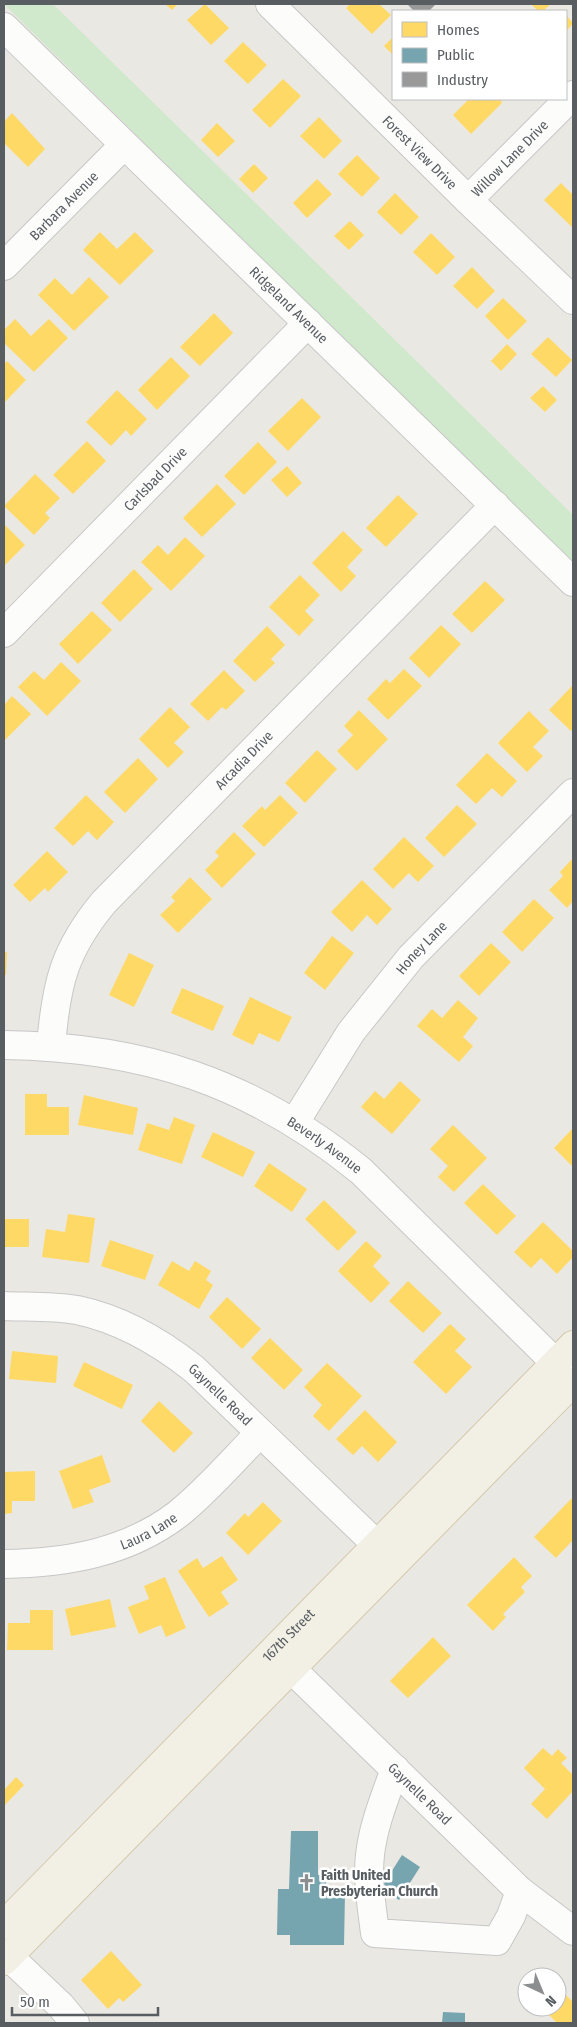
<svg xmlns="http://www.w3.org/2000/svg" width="577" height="2027" viewBox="0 0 577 2027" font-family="'Fira Sans Condensed',sans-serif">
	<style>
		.green { fill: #d0e8cb }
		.homes { fill: #ffd966 }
		.public { fill: #76a5af }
		.industry { fill: #999 }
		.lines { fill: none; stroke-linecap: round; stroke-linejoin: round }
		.minor-casing { stroke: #c7c7c7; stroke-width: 30 }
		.major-casing { stroke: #d4c9ae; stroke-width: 30 }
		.minor { stroke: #fcfcfb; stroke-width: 28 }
		.major { stroke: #f2f0e5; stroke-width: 28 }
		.labels { text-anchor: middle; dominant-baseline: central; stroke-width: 5; stroke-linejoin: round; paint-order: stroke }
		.street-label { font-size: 14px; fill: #585d62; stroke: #fff }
		.poi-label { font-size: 14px; font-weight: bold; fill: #585d62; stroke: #fff; text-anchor: start }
	</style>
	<rect width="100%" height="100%" fill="#eae8e2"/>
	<!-- green -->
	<polygon class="green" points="4,4 53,4 573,515 573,566"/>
	<!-- homes -->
	<g class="homes">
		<polygon points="165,4 178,4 172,10"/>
		<polygon points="205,4 229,28 211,45 187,20"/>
		<polygon points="350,4 379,4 391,15 372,34 346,8"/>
		<polygon points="531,4 551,4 543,11 538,11"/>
		<polygon points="566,15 573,23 566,32"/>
		<polygon points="393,37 393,55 384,46"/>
		<polygon points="243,42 267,65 248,84 224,61"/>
		<polygon points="283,79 301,96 270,128 252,110"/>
		<polygon points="469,99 503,99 501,101 502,103 471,134 453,115"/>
		<polygon points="12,113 45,149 28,167 4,143 4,122"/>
		<polygon points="319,117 342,141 324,159 300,136"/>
		<polygon points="217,123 235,141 218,157 201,140"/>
		<polygon points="357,155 380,178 362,197 338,174"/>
		<polygon points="254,164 268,178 253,193 239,179"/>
		<polygon points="317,179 332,194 307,218 293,203"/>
		<polygon points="561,183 573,195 572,227 544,200"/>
		<polygon points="395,193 419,217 401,235 377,212"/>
		<polygon points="350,221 364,235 349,250 334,236"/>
		<polygon points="100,232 117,249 135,232 154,251 120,285 83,250"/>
		<polygon points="431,233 455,257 437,275 413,252"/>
		<polygon points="472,267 495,291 477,309 453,286"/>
		<polygon points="89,277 109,297 74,331 38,295 55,278 72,295"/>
		<polygon points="503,298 527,321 508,340 485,316"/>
		<polygon points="214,313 233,333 200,366 180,347"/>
		<polygon points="15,319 31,336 49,319 68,338 34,372 4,343 4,330"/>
		<polygon points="548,337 572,360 556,377 531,354"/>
		<polygon points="507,344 517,354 501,371 491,361"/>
		<polygon points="171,357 190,376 157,410 138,390"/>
		<polygon points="7,361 26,380 4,403 4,364"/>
		<polygon points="543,386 557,400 545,412 530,398"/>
		<polygon points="117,390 147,419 131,436 126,430 111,446 86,422"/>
		<polygon points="302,398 321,417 288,451 268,431"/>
		<polygon points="87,441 106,461 73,494 53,475"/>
		<polygon points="258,442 277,462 244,495 224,476"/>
		<polygon points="287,466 302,483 287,497 271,480"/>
		<polygon points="35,474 60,498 45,513 50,518 34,535 4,506"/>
		<polygon points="217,484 236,504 202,537 183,518"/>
		<polygon points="398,495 418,514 386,547 366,528"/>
		<polygon points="5,525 25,545 4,566 4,527"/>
		<polygon points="343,531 363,550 347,567 356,576 341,592 312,563"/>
		<polygon points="185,537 205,556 171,591 141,562 158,545 168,555"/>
		<polygon points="134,569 153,589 120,622 101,603"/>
		<polygon points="300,575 320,595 305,611 314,620 299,636 269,607"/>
		<polygon points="485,581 505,600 472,633 452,614"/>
		<polygon points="92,611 112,630 78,664 59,644"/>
		<polygon points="441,625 461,644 429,678 409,658"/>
		<polygon points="267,626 285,645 271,659 275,663 255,682 233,661"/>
		<polygon points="61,662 81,681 47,716 18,687 34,671 44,680"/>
		<polygon points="404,669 422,686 388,720 367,699 386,679 390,683"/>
		<polygon points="224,670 245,691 226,710 222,707 208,721 190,704"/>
		<polygon points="573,685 573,729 571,731 549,710"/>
		<polygon points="12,696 31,714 4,741 4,705"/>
		<polygon points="170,707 190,727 174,743 184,752 168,768 139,739"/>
		<polygon points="359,710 388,739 357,771 337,751 353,735 344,726"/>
		<polygon points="529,711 549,731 533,747 543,756 527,772 498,743"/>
		<polygon points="317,750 337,769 305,803 285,783"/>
		<polygon points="487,753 517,781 502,797 492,788 476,804 456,785"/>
		<polygon points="138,758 158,779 125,813 104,792"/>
		<polygon points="86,795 114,822 97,840 88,831 73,846 54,828"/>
		<polygon points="280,795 298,813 264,847 242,826 262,806 265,810"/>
		<polygon points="457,805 477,824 444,857 425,838"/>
		<polygon points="234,832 256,854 222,888 205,870 219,856 215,852"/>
		<polygon points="404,837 434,866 418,882 409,873 393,889 373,869"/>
		<polygon points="47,851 68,872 48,892 45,888 30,902 13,885"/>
		<polygon points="573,858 573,901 567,908 549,890 563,876 560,872"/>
		<polygon points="190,877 212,899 178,933 160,915 175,901 171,897"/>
		<polygon points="362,880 392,909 377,925 367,915 352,932 331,912"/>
		<polygon points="534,899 554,918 522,952 502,932"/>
		<polygon points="332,936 354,953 325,990 304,973"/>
		<polygon points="491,943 511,962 479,996 459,976"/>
		<polygon points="4,952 7,952 6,975 4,975"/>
		<polygon points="129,953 154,965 134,1007 109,995"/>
		<polygon points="182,988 224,1006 213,1031 171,1013"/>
		<polygon points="250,997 292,1017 279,1042 259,1033 253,1045 232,1035"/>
		<polygon points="458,1000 478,1018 463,1037 473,1046 459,1062 417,1026 432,1009 442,1018"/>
		<polygon points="400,1081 421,1100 392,1134 361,1107 375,1091 384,1099"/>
		<polygon points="25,1094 47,1094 47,1107 69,1107 69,1135 25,1135"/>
		<polygon points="84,1095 138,1108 133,1135 78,1125"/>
		<polygon points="174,1117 195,1125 182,1164 138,1150 147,1123 169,1130"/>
		<polygon points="453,1125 487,1158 454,1192 438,1177 448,1166 430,1149"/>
		<polygon points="573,1128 573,1167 554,1148"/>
		<polygon points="213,1132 255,1152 243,1177 201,1157"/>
		<polygon points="269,1163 307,1189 292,1212 254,1186"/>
		<polygon points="483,1184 516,1216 497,1235 464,1203"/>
		<polygon points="324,1200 357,1232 338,1251 305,1219"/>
		<polygon points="68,1214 95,1218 89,1263 42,1257 46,1229 65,1232"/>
		<rect x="4" y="1219" width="25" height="28"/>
		<polygon points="543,1222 573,1251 573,1257 557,1274 541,1258 531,1268 514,1252"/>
		<polygon points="110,1240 154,1255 145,1280 101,1266"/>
		<polygon points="366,1241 382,1256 373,1266 390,1283 371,1303 338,1271"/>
		<polygon points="172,1261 189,1271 195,1261 211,1271 206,1280 213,1285 199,1309 158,1285"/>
		<polygon points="408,1281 442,1313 423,1333 389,1301"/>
		<polygon points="227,1297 261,1329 242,1349 209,1317"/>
		<polygon points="450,1324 466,1339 455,1351 472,1367 446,1394 413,1362"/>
		<polygon points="270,1338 303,1370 284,1390 251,1358"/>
		<polygon points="12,1351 58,1356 56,1383 9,1379"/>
		<polygon points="84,1362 133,1385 122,1409 73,1386"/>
		<polygon points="327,1363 362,1396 329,1431 313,1416 322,1405 304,1387"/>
		<polygon points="159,1401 193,1433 174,1453 141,1421"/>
		<polygon points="365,1410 397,1442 378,1462 362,1446 353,1455 336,1439"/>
		<polygon points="102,1455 111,1482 89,1490 94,1502 73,1509 59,1471"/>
		<polygon points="35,1471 35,1501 12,1501 12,1513 4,1514 4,1472"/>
		<polygon points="573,1497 573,1540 556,1558 534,1537"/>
		<polygon points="263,1502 282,1521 248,1555 226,1533 245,1513 248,1517"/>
		<polygon points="222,1556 238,1580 221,1592 229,1604 209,1617 178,1571 197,1558 203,1568"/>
		<polygon points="514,1557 532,1576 521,1587 525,1592 503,1614 506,1617 493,1631 467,1605"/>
		<polygon points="165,1577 186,1628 166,1637 161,1625 139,1634 128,1607 149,1599 144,1586"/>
		<polygon points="110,1599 116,1627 71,1636 65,1609"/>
		<polygon points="30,1610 53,1610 53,1650 7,1650 8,1623 30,1623"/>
		<polygon points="433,1637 451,1656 408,1698 390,1681"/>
		<polygon points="543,1748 552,1756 558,1749 567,1758 561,1763 573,1775 573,1791 547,1819 531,1804 545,1789 524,1768"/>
		<polygon points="16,1777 24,1785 4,1806 4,1790"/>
		<polygon points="111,1951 142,1985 123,2002 119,1998 108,2009 81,1980"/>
		<polygon points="557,1986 573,2002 573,2023 557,2023 541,2007 557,2007"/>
	</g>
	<!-- public -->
	<g class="public">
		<polygon points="291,1831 318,1831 318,1875 326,1875 326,1893 345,1893 344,1945 290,1945 290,1935 277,1935 278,1889 289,1889"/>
		<polygon points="402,1855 420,1867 399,1900 381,1888"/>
		<polygon points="443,2012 465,2013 465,2023 442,2023"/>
	</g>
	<!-- industry -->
	<polygon class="industry" points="407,4 436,4 429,11 414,11"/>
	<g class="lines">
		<defs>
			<g id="minor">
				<path id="s1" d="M270,4l198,196 105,100"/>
				<path id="s2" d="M4,27l569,555"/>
				<path id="s3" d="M468,200l105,-105"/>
				<path id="s4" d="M4,266l120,-121"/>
				<path id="s5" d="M4,633l304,-310"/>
				<path id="s6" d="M4,1045c140,2 247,37 357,126l211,208"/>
				<path id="s7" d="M51,1046c5,-62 13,-96 53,-144l391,-397"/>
				<path id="s8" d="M295,1122l56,-90 60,-75 162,-164"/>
				<path id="s9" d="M4,1306c24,1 49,0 73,4 43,9 83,32 117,59l182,175 17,19"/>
				<path id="s10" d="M4,1564c62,-1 123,-11 174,-50 30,-24 55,-54 82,-81"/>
				<path id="s11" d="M275,1653l245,238 53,40"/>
				<path d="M395,1769c-10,28 -22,57 -25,86 -3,25 2,53 5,78l122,8 14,-25 9,-25"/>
				<polyline points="8,1956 61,2006 75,2023"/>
			</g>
			<g id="major">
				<path id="s12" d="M4,1925l569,-580"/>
				<polyline points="4,1961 573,1382"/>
			</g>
		</defs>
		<!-- minor casing -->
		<use href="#minor" class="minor-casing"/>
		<!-- major casing -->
		<use href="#major" class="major-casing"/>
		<!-- minor -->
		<use href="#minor" class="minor"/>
		<!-- major -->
		<use href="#major" class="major"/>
	</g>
	<!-- icons -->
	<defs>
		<symbol id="church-bare" viewBox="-9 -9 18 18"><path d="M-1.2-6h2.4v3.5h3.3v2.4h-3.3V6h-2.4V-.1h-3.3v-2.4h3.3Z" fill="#8b8e8f" stroke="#fff" stroke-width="2.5" paint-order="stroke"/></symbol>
	</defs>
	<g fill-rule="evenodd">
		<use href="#church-bare" x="294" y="1870" width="25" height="25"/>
	</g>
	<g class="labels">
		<!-- street labels -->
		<g class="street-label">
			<text stroke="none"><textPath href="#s1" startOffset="211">Forest View Drive</textPath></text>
			<text stroke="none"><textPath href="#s3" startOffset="59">Willow Lane Drive</textPath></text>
			<text stroke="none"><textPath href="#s4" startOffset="85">Barbara Avenue</textPath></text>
			<text stroke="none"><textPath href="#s2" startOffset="398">Ridgeland Avenue</textPath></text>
			<text stroke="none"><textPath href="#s5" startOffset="216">Carlsbad Drive</textPath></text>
			<text stroke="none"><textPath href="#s7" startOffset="356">Arcadia Drive</textPath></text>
			<text stroke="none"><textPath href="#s8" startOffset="216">Honey Lane</textPath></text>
			<text stroke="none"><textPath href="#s6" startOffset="342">Beverly Avenue</textPath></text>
			<text stroke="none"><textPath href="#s9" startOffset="242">Gaynelle Road</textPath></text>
			<text stroke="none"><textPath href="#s10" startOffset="150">Laura Lane</textPath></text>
			<text stroke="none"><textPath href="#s12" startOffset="406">167th Street</textPath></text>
			<text stroke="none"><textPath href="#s11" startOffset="202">Gaynelle Road</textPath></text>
		</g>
		<!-- poi labels -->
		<g class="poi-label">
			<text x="321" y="1875">Faith United<tspan x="321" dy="16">Presbyterian Church</tspan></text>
		</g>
	</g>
	<!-- border -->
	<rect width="577" height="2027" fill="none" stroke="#585d62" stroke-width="10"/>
	<!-- legend -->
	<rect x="392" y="10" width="175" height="90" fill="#ffffff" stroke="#bcbec0"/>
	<rect x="402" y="22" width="25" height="15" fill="#ffd966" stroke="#bcbec0"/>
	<text x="437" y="35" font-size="15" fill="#585d62">Homes</text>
	<rect x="402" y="48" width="25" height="15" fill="#76a5af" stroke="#bcbec0"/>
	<text x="437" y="60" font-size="15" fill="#585d62">Public</text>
	<rect x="402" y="72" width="25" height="15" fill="#999999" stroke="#bcbec0"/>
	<text x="437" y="85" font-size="15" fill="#585d62">Industry</text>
	<!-- north arrow -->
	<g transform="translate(542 1992) rotate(136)"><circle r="24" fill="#ffffff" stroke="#bcbec0"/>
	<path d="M0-4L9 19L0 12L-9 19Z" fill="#8b8e8f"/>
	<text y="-8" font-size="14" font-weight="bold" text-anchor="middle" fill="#585d62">N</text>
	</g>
	<!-- scale -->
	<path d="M12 2007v8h146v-8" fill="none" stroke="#585d62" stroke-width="2.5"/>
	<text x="20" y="2007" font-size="15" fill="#585d62" stroke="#ffffff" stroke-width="4" paint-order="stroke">50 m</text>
</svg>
